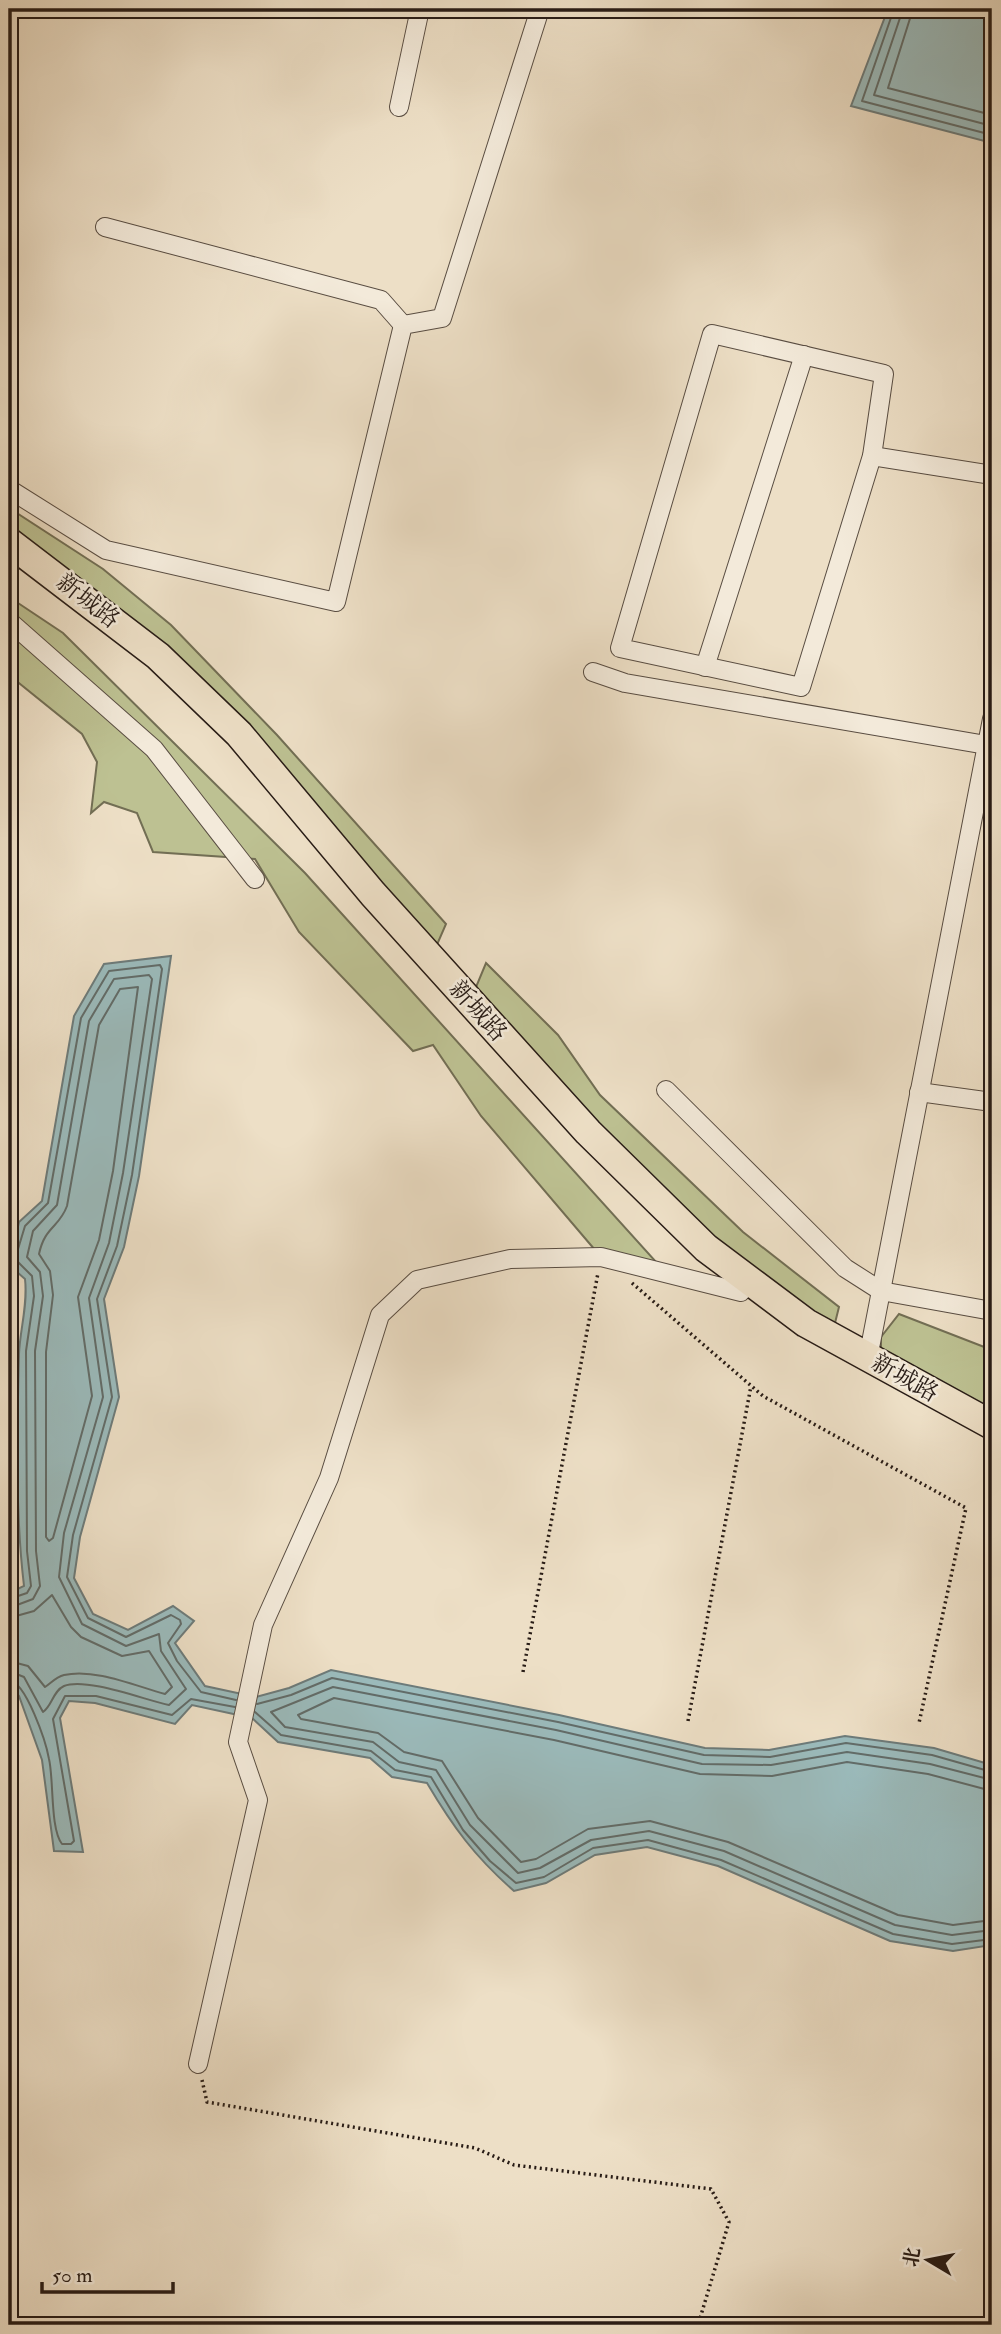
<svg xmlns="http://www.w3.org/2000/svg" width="1001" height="2334" viewBox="0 0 1001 2334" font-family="'IM FELL Double Pica','Noto Serif SC',serif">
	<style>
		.green { fill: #bdc192; stroke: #726e54; stroke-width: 2 }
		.water { fill: #9bbbbc; stroke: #6d7b7a; stroke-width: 2 }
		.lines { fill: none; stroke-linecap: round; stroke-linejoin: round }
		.shore { stroke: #626c69; stroke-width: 2 }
		.minor-casing { stroke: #594d42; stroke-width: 20 }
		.primary-casing { stroke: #281c16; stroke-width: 31 }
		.path { stroke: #281c16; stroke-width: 3.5; stroke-dasharray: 2 3.5; stroke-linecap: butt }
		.minor { stroke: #f3eada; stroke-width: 18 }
		.primary { stroke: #eddfc6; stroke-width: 28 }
		.labels { text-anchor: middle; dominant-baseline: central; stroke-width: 5; stroke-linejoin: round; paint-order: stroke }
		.street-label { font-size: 24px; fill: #281c16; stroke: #f3eada }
	</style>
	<rect width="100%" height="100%" fill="#eddfc6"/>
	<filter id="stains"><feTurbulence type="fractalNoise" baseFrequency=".00286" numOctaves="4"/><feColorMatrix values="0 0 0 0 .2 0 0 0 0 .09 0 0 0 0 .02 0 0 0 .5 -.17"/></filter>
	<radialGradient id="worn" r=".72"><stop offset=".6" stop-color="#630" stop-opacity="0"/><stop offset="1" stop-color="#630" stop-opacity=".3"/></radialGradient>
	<!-- green -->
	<g class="green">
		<polygon points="9,508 103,569 171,625 277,735 446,924 436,947 388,896 9,531"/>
		<polygon points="9,597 63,633 305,873 666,1273 601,1257 481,1116 433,1045 413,1051 299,932 255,859 153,852 137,813 104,802 91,813 97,762 82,734 9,675"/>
		<polygon points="486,963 558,1035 600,1095 743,1232 839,1307 834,1327 701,1232 580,1109 476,987"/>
		<polygon points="899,1314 992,1350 992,1413 881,1354 881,1337"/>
	</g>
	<!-- water -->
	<g class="water">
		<polygon points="888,9 992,9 992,143 851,106"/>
		<path d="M171,956l-32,220 -15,71 -20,52 15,98 -39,140 -6,41 19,36 35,16 45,-24 21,15 -19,22 30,43 51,11 33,-9 42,-18 228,45 146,33 64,2 76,-14 89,12 58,17v180l-39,6 -63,-10 -172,-75 -71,-19 -52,8 -49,28 -32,8c-39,-34 -61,-64 -87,-108l-35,-6 -22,-19 -92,-16 -26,-24 -60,-13 -17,19 -80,-21 -26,-2 -9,17 23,134 -29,-1 -12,-91 -23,-64 -10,-12v-91l15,-7c-9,-76 -7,-155 -5,-232 1,-25 9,-49 6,-75l-16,-14 10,-43 23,-21 32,-185 30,-52z"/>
	</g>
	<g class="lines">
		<!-- shore -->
		<g class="shore">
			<polyline points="894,9 862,101 992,135"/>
			<polyline points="903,9 874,95 992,126"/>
			<polyline points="913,9 888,88 992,115"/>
			<path d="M138,987l-25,184 -14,69 -21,57 14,99 -39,142 -4,3 -3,-4v-185l7,-57 -3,-24 -11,-17c6,-28 20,-26 28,-48l32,-181 21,-36z"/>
			<polyline points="9,1599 27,1593 31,1586 27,1551 26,1351 34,1296 32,1276 15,1259 25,1226 48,1203 81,1018 109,971 160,965 162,969 132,1175 117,1246 97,1299 112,1397 73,1535 67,1577 88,1618 126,1637 171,1615 180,1620 181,1624 168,1643 177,1661 201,1692 236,1700"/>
			<path d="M9,1608l24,-9 7,-13 -4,-35 -1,-200 8,-55 -3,-24 -13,-15 6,-26 24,-26 32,-184 25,-42 35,-4 3,4 -29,194 -14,70 -20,55 14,99 -39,136 -5,44 23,47 44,22 33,-12 2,17 25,38 -17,16c-24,-5 -83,-28 -105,-19 -11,5 -12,20 -21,26l-19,-35 -15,-6"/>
			<path d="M9,1618l25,-7 18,-16 19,32 10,10 41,19 27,-5 23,36 -7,7c-30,-8 -70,-26 -101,-19 -8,2 -13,8 -19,12l-17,-21 -19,-5"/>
			<path d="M9,1680c17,2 37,62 40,79 5,21 1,70 13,85h9l3,-3 -21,-122 12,-23h31l76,19 19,-16 44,8"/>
			<polyline points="257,1704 291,1695 332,1678 558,1722 704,1755 770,1757 846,1743 932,1755 992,1772"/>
			<polyline points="255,1712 281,1735 371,1751 395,1770 431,1777 463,1830 490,1861 516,1883 544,1877 593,1848 648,1840 721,1860 893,1934 952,1944 992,1939"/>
			<polyline points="992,1780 930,1764 847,1752 771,1765 702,1764 556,1730 333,1687 271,1712 285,1727 373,1742 399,1762 436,1770 470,1825 518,1873 540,1868 591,1840 649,1831 724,1851 895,1925 952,1935 992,1930"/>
			<polyline points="992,1791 928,1774 847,1762 772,1776 700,1774 554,1740 334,1698 298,1715 301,1719 378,1733 404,1752 442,1761 478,1818 521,1862 536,1859 588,1829 650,1821 728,1842 898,1915 953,1925 992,1920"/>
		</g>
		<defs>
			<g id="minor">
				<polyline points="9,12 9,9"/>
				<polyline points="399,107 420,9"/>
				<polyline points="105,227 381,300 403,325"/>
				<polygon points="712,334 884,374 872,456 801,687 620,648"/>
				<polyline points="872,456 992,475"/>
				<polyline points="9,489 106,550 336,602 403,325 442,318 540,9"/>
				<polyline points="9,621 154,749 255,879"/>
				<polyline points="705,667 804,355"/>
				<polyline points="593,672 625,683 992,746"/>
				<polyline points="666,1090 845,1268 881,1291 992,1311"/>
				<polyline points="919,1092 992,1102"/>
				<polyline points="868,1358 992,719"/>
				<polyline points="198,2064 258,1800 238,1742 263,1625 329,1478 380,1315 417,1280 510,1259 601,1257 741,1292"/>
			</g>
			<polyline id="primary" points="9,542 158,656 239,734 373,894 588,1132 706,1248 806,1323 992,1425"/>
		</defs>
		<!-- minor casing -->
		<use href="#minor" class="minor-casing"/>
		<!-- primary casing -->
		<use href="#primary" class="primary-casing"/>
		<!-- path -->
		<g class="path">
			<polyline points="632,1283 763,1396 966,1508 919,1723"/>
			<polyline points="523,1672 598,1273"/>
			<polyline points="688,1721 751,1386"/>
			<polyline points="202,2080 207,2102 475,2148 514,2165 711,2189 729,2222 698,2325"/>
		</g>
		<!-- minor -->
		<use href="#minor" class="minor"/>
		<!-- primary -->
		<use href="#primary" class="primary"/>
	</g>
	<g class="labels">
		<!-- street labels -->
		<g class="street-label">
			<text transform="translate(88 601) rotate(38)">新城路</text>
			<text transform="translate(478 1011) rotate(48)">新城路</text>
			<text transform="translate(905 1378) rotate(29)">新城路</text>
		</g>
	</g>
	<!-- margin -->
	<rect width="1001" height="2334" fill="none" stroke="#eddfc6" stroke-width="35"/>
	<rect x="10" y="10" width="980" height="2313" fill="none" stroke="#281c16" stroke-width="3.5"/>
	<rect x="18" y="18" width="966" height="2299" fill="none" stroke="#281c16" stroke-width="2"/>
	<!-- north arrow -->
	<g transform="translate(928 2260) rotate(280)" stroke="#f3eada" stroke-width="5" paint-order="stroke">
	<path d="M0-5L12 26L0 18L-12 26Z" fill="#281c16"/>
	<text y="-10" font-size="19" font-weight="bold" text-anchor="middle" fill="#281c16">北</text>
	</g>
	<!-- scale -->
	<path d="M42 2282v10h131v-10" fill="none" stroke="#281c16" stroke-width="3.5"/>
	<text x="52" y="2282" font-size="21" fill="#281c16" stroke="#f3eada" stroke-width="5" paint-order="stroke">50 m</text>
	<rect width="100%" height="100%" filter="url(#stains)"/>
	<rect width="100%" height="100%" fill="url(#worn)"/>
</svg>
